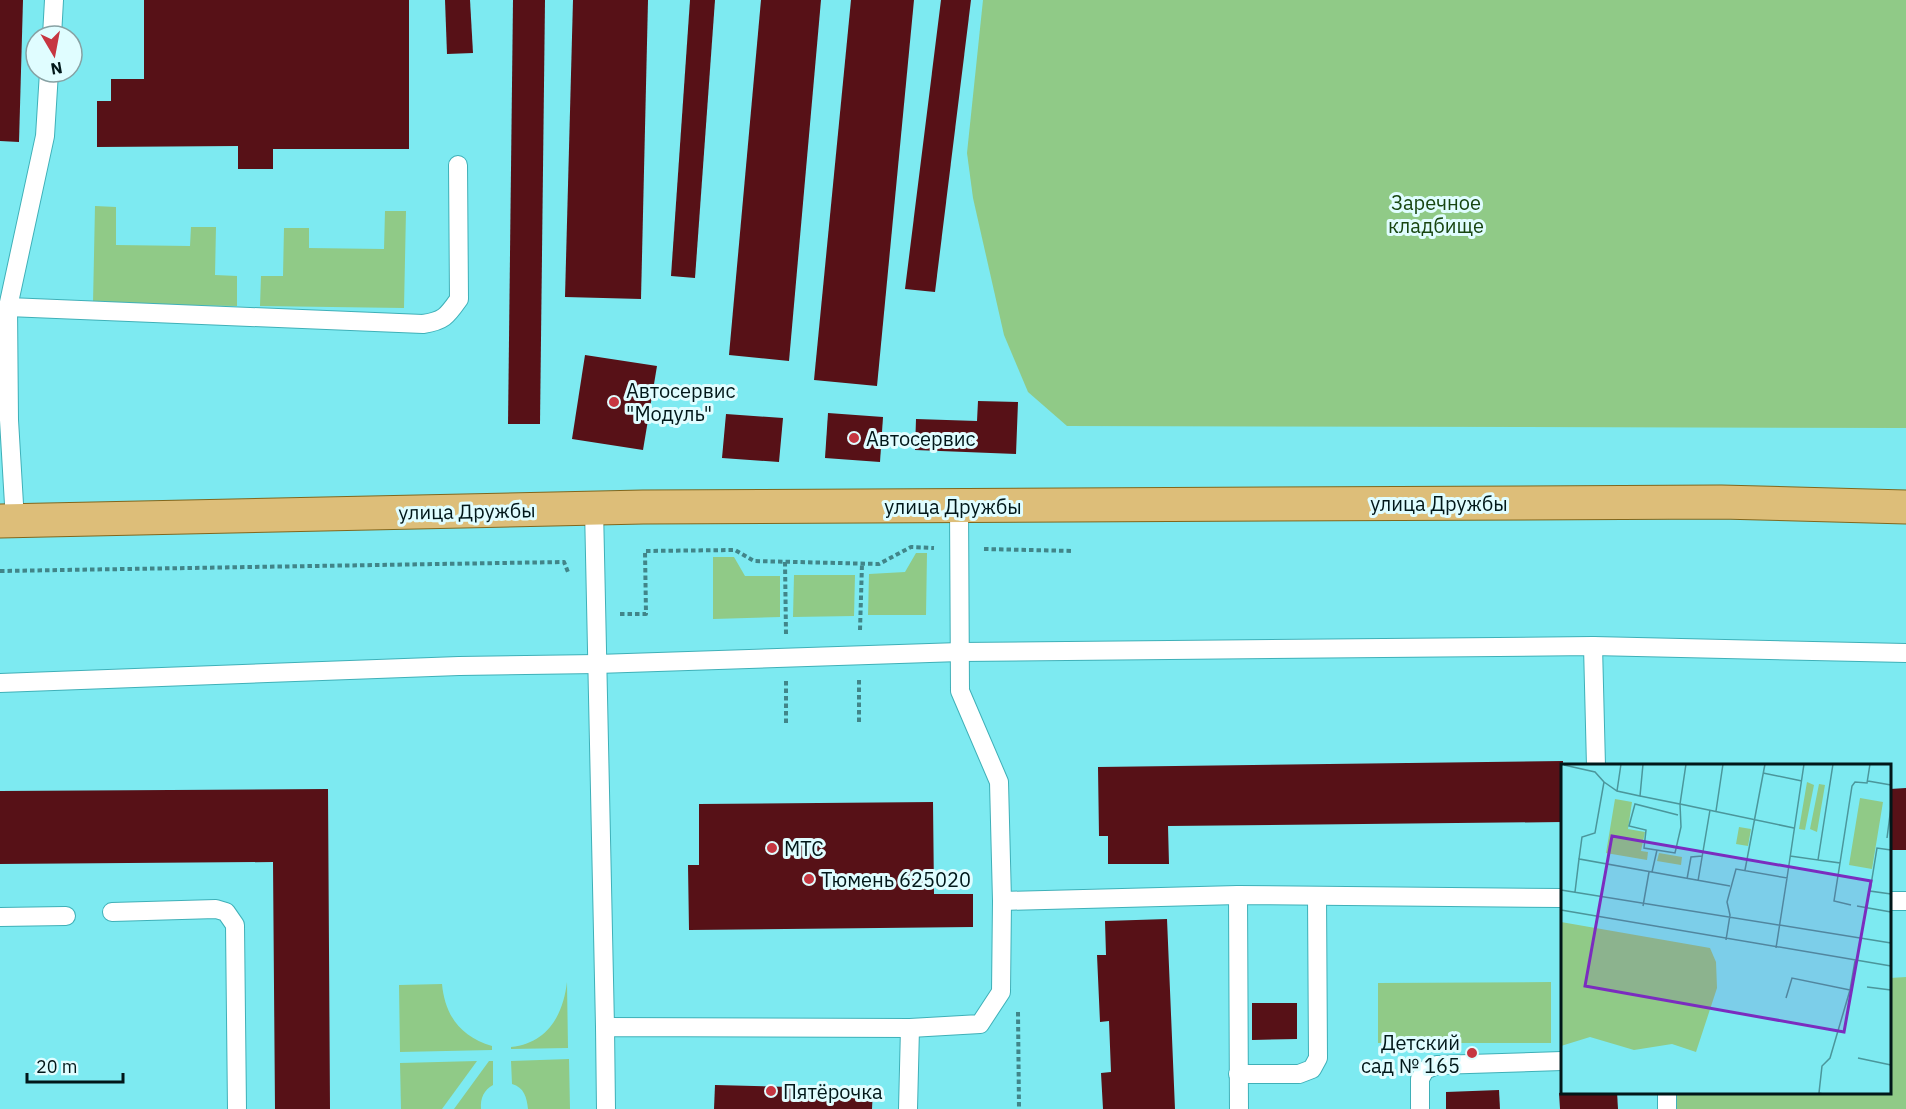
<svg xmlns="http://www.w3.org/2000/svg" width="1906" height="1109" viewBox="0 0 1906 1109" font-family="'IBM Plex Sans',sans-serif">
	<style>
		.green { fill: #90ca87 }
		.building { fill: #571117 }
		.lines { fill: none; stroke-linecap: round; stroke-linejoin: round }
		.lane-casing { stroke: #3fb0b8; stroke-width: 20 }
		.primary-casing { stroke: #81671d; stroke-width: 35 }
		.path { stroke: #418589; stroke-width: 4; stroke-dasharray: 4.5 3; stroke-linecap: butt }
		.lane { stroke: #fff; stroke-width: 18 }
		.primary { stroke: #ddbe79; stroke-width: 33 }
		.poi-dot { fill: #c63641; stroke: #e0fdff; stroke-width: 2 }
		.labels { text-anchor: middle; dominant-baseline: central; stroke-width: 6; stroke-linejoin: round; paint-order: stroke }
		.park-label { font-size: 20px; fill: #174510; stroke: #e0fdff }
		.poi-label { font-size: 20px; fill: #011719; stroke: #e0fdff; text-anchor: start }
		.street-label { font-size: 20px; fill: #011719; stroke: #e0fdff }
		.inset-road { fill: none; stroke: #4b969b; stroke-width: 1.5 }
		.view { fill: #7b2cbf; fill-opacity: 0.15; stroke: #7b2cbf; stroke-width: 3 }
		.inset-edge { fill: none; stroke: #011719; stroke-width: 3 }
	</style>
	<rect width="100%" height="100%" fill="#7deaf1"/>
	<!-- green -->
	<g class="green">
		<polygon points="983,0 1906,0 1906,428 1067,426 1028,392 1004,335 973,198 967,153"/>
		<polygon points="95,206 116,207 116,245 190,246 191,227 216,227 215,275 237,276 237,306 93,304"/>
		<polygon points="385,211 406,211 404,308 260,306 261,276 283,276 284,228 309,228 309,248 384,249"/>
		<polygon points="916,553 927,553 926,615 868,615 869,574 905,572"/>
		<polygon points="713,557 734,557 745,576 780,576 780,617 713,619"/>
		<polygon points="794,575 855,575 854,616 793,617"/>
		<polygon points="1906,977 1906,1109 1677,1109 1677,1093 1890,1092 1890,978"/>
		<path d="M567,982l1,66 -57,1v-2c37,-4 52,-32 56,-65z"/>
		<polygon points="1551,982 1551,1043 1378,1043 1378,983"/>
		<path d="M442,984c3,32 19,53 50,62v4l-92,2 -1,-67z"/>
		<path d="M569,1059l1,50h-42c-1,-11 -4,-22 -16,-25l-1,-23z"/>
		<polygon points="477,1061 442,1109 401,1109 400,1063"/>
		<path d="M489,1061h4v24c-9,5 -13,13 -12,24h-27z"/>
	</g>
	<!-- building -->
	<g class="building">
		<polygon points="0,0 23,0 19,142 0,141"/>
		<polygon points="144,0 409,0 409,149 273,149 273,169 238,169 238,146 97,147 97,101 111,101 111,79 144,79"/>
		<polygon points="445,0 470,0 473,53 447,54"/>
		<polygon points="513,0 545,0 540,424 508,424"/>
		<polygon points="573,0 648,0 641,299 565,297"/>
		<polygon points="690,0 715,0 695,278 671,276"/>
		<polygon points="761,0 821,0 789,361 729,355"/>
		<polygon points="851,0 914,0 877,386 814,380"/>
		<polygon points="941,0 971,0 935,292 905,289"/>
		<polygon points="585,355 657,366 643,450 572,439"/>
		<polygon points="978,401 1018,402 1016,454 915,450 916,419 977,421"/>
		<polygon points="828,413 883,417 880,462 825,458"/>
		<polygon points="726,414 783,418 779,462 722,458"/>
		<polygon points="1563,761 1562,822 1168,826 1169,864 1108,864 1108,836 1099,836 1098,767"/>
		<polygon points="1906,788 1906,850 1890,850 1890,789"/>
		<polygon points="328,789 330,1109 275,1109 273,862 0,864 0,791"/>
		<polygon points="933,802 934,894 973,894 973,927 689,930 688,865 699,865 699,804"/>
		<polygon points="1167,919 1175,1109 1103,1109 1101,1073 1111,1072 1109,1021 1100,1022 1097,955 1106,955 1105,921"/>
		<polygon points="1252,1003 1297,1003 1297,1039 1252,1040"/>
		<polygon points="715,1085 873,1089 872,1109 714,1109"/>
		<polygon points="1499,1090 1500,1109 1446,1109 1446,1092"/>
		<polygon points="1562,1092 1617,1092 1618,1109 1560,1109 1559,1093"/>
	</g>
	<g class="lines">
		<defs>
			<g id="lane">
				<polyline points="52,36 54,0"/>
				<path d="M8,307l415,17c21,-3 24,-8 36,-25l-1,-134"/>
				<polyline points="594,508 605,1027"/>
				<polyline points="15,521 9,420 8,307 45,136 49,72"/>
				<polyline points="1593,646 1596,766"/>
				<polyline points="0,683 459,666 597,664 960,652 1593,646 1906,653"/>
				<polyline points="1238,895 1239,1109"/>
				<polyline points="1002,901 1238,895 1562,898"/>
				<polyline points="1890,901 1906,901"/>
				<polyline points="112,912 216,909 226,912 235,925 237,1109"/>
				<polyline points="0,917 66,916"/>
				<polyline points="1238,1074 1299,1074 1312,1069 1318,1058 1317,896"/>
				<polyline points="606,1109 605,1027 910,1028 980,1024 1001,992 1002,901 999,782 960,691 959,506"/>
				<polyline points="908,1109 910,1028"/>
				<polyline points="1420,1109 1420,1079 1425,1070 1437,1065 1562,1061"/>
				<polyline points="1667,1109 1667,1092"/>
			</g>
			<polyline id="primary" points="0,521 643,507 1721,502 1906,507"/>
		</defs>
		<!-- lane casing -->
		<use href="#lane" class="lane-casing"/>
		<!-- primary casing -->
		<use href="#primary" class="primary-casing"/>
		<!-- path -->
		<g class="path">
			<polyline points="984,549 1073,551"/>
			<polyline points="785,562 786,634"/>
			<polyline points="0,571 564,562 568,572"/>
			<polyline points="620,614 646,614 645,551 735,550 754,561 879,564 911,547 934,548"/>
			<polyline points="860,630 862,564"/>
			<polyline points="859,680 859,724"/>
			<polyline points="786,681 786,725"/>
			<polyline points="1018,1012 1019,1109"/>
		</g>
		<!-- lane -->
		<use href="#lane" class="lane"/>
		<!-- primary -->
		<use href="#primary" class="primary"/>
	</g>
	<!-- markers -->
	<g class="poi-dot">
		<circle cx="614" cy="402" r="6"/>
		<circle cx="854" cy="438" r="6"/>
		<circle cx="772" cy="848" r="6"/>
		<circle cx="809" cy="879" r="6"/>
		<circle cx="1472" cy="1053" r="6"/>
		<circle cx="771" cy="1091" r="6"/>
	</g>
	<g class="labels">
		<!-- park labels -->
		<g class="park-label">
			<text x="1436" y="202">Заречное<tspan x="1436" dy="23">кладбище</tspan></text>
		</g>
		<!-- poi labels -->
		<g class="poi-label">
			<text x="626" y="390">Автосервис<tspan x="626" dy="23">"Модуль"</tspan></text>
			<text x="866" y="438">Автосервис</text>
			<text x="784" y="848">МТС</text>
			<text x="821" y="879">Тюмень 625020</text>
			<text x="1460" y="1042" text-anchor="end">Детский<tspan x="1460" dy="23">сад № 165</tspan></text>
			<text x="783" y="1091">Пятёрочка</text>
		</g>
		<!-- street labels -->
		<g class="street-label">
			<text x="1439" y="503">улица Дружбы</text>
			<text x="953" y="506">улица Дружбы</text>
			<text transform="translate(467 511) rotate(-1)">улица Дружбы</text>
		</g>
	</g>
	<!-- overview -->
	<g transform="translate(1561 764)">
		<rect width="330" height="330" fill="#7deaf1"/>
		<path d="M246,18l7,3 -9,45 -6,-1zM258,20l6,1 -8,47 -7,-3zM299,34l23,4 -11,67 -23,-4zM54,35l17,3 -4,27 17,3 -4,19 7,1 -1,8 -41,-7zM178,63l12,2 -3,17 -12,-2zM98,89l23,4 -1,8 -24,-4zM0,158l149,26 6,14 1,26 -21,64 -24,-8 -38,6 -44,-13 -29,9z" fill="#90ca87"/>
		<path class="inset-road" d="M3,1l31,7 9,10 -9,51 -13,4 -3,22M202,9l39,8M307,17l23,4M43,18l13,9 23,5 3,-32M56,27l4,-27M79,32l40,8 6,-40M155,47l7,-47M117,51l-43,-11 -6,22 17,4 -2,18 31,5 6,-26 -1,-23 114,24M326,74l4,-31M330,86l-14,-2 -7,43 21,3M229,92l28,4 15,-96M257,96l22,3 -6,38 17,4M279,99l12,-77 3,-4 12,1 3,-19M184,106l20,-106M91,108l5,-22M126,115l4,-22 11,-1M137,117l12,-71M0,126l330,53M14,128l4,-33 151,27M82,142l6,-34M296,142l34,6M0,146l330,56M165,176l4,-25 -3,-13 9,-33 51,9 17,-114M215,184l11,-70M306,223l24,3M225,234l6,-20 58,12M297,294l33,7M262,330l-4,-1 3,-27 8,-8 20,-68 5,-29"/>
		<path class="view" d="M51,72l259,45 -27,151 -259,-46z"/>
		<rect width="330" height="330" class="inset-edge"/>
	</g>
	<!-- north arrow -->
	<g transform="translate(54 54) rotate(170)"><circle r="28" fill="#e0fdff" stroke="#87a1a3" stroke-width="1.5"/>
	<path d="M0-4.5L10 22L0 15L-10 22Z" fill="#c63641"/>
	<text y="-9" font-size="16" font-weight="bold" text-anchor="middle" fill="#011719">N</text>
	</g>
	<!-- scale -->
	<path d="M27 1073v9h96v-9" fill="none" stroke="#011719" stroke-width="3"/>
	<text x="36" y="1073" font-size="18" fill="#011719" stroke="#e0fdff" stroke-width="4.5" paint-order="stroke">20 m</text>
</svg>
